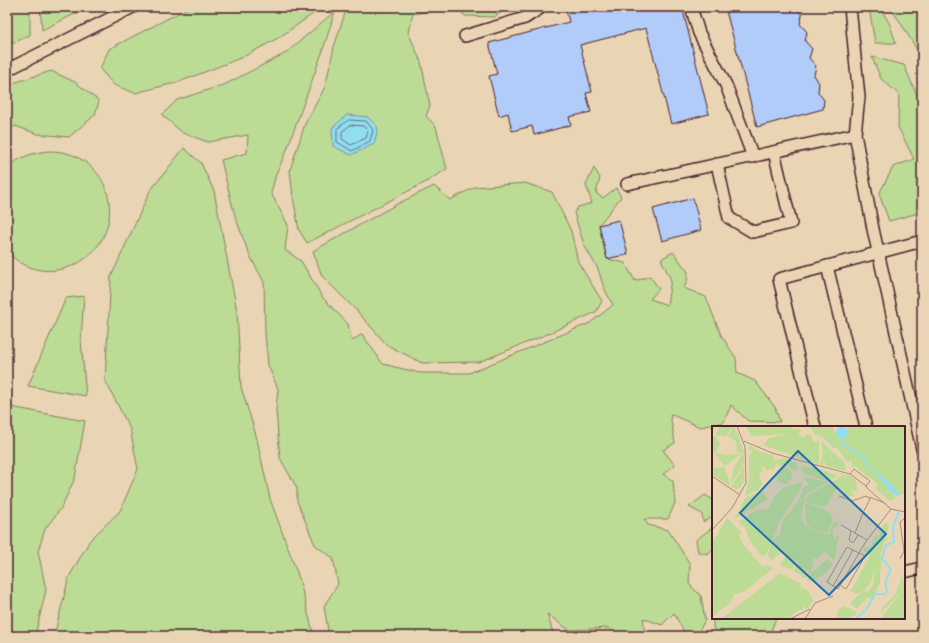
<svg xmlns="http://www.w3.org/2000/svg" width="929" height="643" viewBox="0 0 929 643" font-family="'Balsamiq Sans',sans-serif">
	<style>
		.green { fill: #bcdc95; stroke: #837e60 }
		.water { fill: #91def1; stroke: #7592a2 }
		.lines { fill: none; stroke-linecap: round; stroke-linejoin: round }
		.shore { stroke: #666b7a; stroke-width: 1 }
		.building { fill: #b2ccfa; stroke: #4a1f2b }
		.lane-casing { stroke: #4a1f2b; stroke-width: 14 }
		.lane { stroke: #e9d5b3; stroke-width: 11 }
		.inset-river { fill: none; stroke: #91def1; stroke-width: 2 }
		.inset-road { fill: none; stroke: #a98c7d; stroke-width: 1 }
		.view { fill: #1f6fb2; fill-opacity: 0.15; stroke: #1f6fb2; stroke-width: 2 }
		.inset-edge { fill: none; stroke: #4a1f2b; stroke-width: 2 }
	</style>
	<rect width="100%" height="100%" fill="#e9d5b3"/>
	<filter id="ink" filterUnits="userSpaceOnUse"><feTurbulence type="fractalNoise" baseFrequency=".025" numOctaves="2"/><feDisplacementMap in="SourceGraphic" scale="8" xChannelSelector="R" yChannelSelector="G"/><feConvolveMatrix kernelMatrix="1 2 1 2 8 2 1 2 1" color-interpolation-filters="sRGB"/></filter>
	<g filter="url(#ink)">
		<!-- green -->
		<g class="green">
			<polygon points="7,7 30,7 30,35 7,46"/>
			<polygon points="40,7 89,7 42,30"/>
			<polygon points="190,7 323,7 278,38 243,57 179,82 135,93 114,85 100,69 109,49"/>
			<polygon points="347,7 439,7 436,10 413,14 408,32 421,62 430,106 426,116 436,127 447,169 424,183 307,243 299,230 293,197 290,170 305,124 325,87 334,47"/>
			<polygon points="457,7 509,7 494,17 465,16"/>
			<path d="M869,7c18,0 22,22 27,36h-21z"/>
			<polygon points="889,7 922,7 922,58 899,20"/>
			<polygon points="335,11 322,53 286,152 276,174 271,193 288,225 285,250 301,261 323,298 348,324 352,341 362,334 383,364 420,373 469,373 590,323 613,305 604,288 598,269 584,245 574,213 578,207 592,203 586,185 594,168 600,178 596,193 603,198 616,188 621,197 599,225 607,259 625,263 635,281 650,276 659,289 650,299 667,305 671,280 661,259 673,252 688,272 687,281 684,288 706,297 721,335 736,358 737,373 755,381 775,407 780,422 748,421 731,405 724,422 700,427 670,414 675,443 663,450 675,465 663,474 673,481 675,503 668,519 644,519 648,525 668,530 690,564 689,584 701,596 705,620 698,633 684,632 674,613 662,625 643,618 645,633 641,636 611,636 609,628 569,630 547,614 554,636 329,636 324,606 338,584 333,558 315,545 297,501 297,488 280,458 276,410 278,389 268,365 265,333 264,282 249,254 235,216 221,160 247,153 248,135 208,142 183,133 162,115 177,100 226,84 286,53"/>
			<polygon points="872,57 904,65 918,98 922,103 922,212 889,221 879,194 893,167 914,159 898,127 899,94 881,79"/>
			<polygon points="51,71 75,82 99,101 95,115 69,137 38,134 15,126 7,132 7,85"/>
			<polygon points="184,148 201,163 214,191 237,311 241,387 256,435 270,499 299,578 314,636 54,636 69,577 90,540 120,511 138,469 130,429 105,380 111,277 150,191"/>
			<path d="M48,151c9,0 18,1 27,5 55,26 41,105 -18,114 -19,3 -37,-5 -50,-18v-83c11,-12 25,-16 41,-18z"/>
			<polygon points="525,183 552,192 571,231 578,262 602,301 596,312 543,336 479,362 422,363 387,345 357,311 322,276 313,251 397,204 434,186 450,200 475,187"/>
			<polygon points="84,296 81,340 86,396 28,386 66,298"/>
			<polygon points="11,407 85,421 75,478 61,508 45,529 38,551 46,590 35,636 7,636 7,418"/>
			<polygon points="705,495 713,500 713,517 703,522 702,514 689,507"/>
			<polygon points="713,527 713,548 708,554 698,552 696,540"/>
			<polygon points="713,618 776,618 769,636 717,636 713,627"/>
		</g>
		<!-- water -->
		<polygon class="water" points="347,115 368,117 378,128 374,144 351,155 333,146 332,128"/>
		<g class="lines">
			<!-- shore -->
			<g class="shore">
				<polygon points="349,120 366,121 373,130 370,141 352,151 337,142 337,129"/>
				<polygon points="351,125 363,126 368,131 366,138 351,145 342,139 342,132"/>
			</g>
		</g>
		<!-- building -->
		<g class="building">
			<polygon points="576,7 682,7 709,114 671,124 646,28 580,45 592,92 586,93 591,112 569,117 571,125 534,135 532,126 512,131 508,113 499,116 489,76 497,74 489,43 569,22 566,10"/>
			<polygon points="725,7 795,7 802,15 800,24 807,32 805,41 812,49 809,58 816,66 814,75 819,83 818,92 824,100 823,109 757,127"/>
			<polygon points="693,198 701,230 662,241 653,209"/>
			<polygon points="619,220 628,254 607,259 599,225"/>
		</g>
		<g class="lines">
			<defs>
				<g id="lane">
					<polyline points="691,7 699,33 726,85 753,157"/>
					<polyline points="850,7 859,97 855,134 873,229 922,449"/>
					<polyline points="465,36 525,18 542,7"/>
					<polyline points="7,70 133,7"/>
					<polyline points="717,164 729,218 753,232 791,223 774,152"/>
					<polyline points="627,184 855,134"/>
					<polyline points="827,266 866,427"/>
					<polyline points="815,427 779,279 922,241"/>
					<polyline points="904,572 922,568"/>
				</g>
			</defs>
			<!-- lane casing -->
			<use href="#lane" class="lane-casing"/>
			<!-- lane -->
			<use href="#lane" class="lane"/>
		</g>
	</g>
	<!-- overview -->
	<g transform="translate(712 426)">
		<rect width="193" height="193" fill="#e9d5b3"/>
		<path d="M9,0h12l-7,10h-8l-3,-2zM22,0l7,17 3,11 -7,-2 -1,-11 -8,-5zM34,0h44l4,4 2,-2 5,3 -3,3 6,3 2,-3 5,1 3,8 5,-3v24l-20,-6 6,-8 -8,7 -34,-12 6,-7 22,-4 -40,2zM97,0h23l7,13 9,-8 -1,-5h58v68l-5,1 -29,-27 25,30 -7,3 -13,-12 1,-6 -23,-17 -2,2v-8l-4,2 -12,-15 -3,1 -11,-12 -2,2v-4l-4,2zM3,9l5,9 -6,11 -2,-15zM109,15l24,22 1,8 -20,-5 -2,-6 -1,5 -3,-1 3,-9zM38,19l7,6 16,4 2,5 10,-2 11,5 2,7h-6l-4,-5 -10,1 -2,-3 -2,6 -7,1 -6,-6 2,6 -4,5 3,9 -4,6 -13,6 4,-17v-22l3,-7 -4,-2zM5,27l10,2 14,-1 -16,12 -10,-11zM30,29h2v8l-13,22 2,-16zM32,40v15l-4,7 -4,1 -5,-2zM92,40l16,3 18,7 -10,5 -12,-3 -14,-6 -1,-5zM12,41l5,13 1,6 -18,-12v-6zM64 50a8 8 0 1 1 16 0a8 8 0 1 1-16 0ZM131,47l2,4 2,-3 9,6 1,12 -6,-2 3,6 -11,1 -3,-6 -4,-2 -11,18 -20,-5 5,-9 28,-14zM91,51l25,5 -22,12 -5,21 3,9 5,4 20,7 4,-12 6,-3 -2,3 3,1 -8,6 2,9 5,-4 -5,26 -10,-10 -7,8 -4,-1v8l-3,7 -6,-5 -2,1 5,6 -1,4 -12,-8 2,-7 4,1 -5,-6 -2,11 -13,-5 6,-9 -3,-5 -12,10 -3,-7 3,-11 9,-9 3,-14 15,-18 6,-16h5zM90,56l-1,6 -22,35 -13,32 -5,1 -12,-17 -4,-12 -7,-5 15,-10 16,-4 5,-11 9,-9zM50,65l6,8 -33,20 10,-21zM93,77l17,5 9,7 2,4 -5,14 -17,-5 -5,-5zM15,92l15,15 -3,2 4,9 20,23 2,-2 8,3 -29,24 -10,2 -3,8 -19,15v-73zM173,97l4,1 -3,14 2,1 -4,3 -3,12 -1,29 -7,14 -7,2 -9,10 -7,-6 12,-11 7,-1 5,-8v-13l-2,10 -6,9 -8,5 -7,-3 19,-36 -7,-4 1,-3 7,-1 5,-13 2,4 -4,19 8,-31zM116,133l5,5 -6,8 -16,10 -4,-2 5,-8zM192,145l-4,22 -19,20 1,-5 13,-13zM68,147l21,11 -1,10 2,-7 6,4 5,9 -5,8 -3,1 -2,-5v6h-5l-10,9h-67zM193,147v46h-25l20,-25zM132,180l13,6 -2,3 -8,4h-11l3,-10z" fill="#bcdc95"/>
		<path d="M124 6a6 6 0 1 1 12 0a6 6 0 1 1-12 0ZM158,41l23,19 8,12 -9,-5z" fill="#91def1"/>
		<path class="inset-river" d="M129,12l2,6 19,12 8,11M143,193l11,-9 9,-16h10l2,-4 -2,-7 6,-14 -9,-10 4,-14 8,-3 -1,-15 6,-15"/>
		<path class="inset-road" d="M32,15l28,12 78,21 16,12M138,48l4,-5 16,12 -4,5 2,3 23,20 14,3M0,50l28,19M127,70l13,5 14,-5 4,3 -6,12M157,71l16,6M129,99l26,15M0,104l20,-22 14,-25 -1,-36 -8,-21M139,105l-2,9 4,3 5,-8M143,107l8,-20M188,133l4,-8 -4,-29 5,-4M128,159l6,4 19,-33 -18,-9 -20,35 11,7 21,-36 1,-2 7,-11 24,-31M121,160l20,-36M78,193l20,-10M93,193l10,-16 18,-7"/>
		<path class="view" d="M86,25l88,83 -57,61 -89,-82z"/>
		<rect width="193" height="193" class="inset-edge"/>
	</g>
	<!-- margin -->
	<rect width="929" height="643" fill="none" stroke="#e9d5b3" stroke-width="24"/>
	<rect x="12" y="12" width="905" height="619" fill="none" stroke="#4a1f2b" stroke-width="1.5" filter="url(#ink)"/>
</svg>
